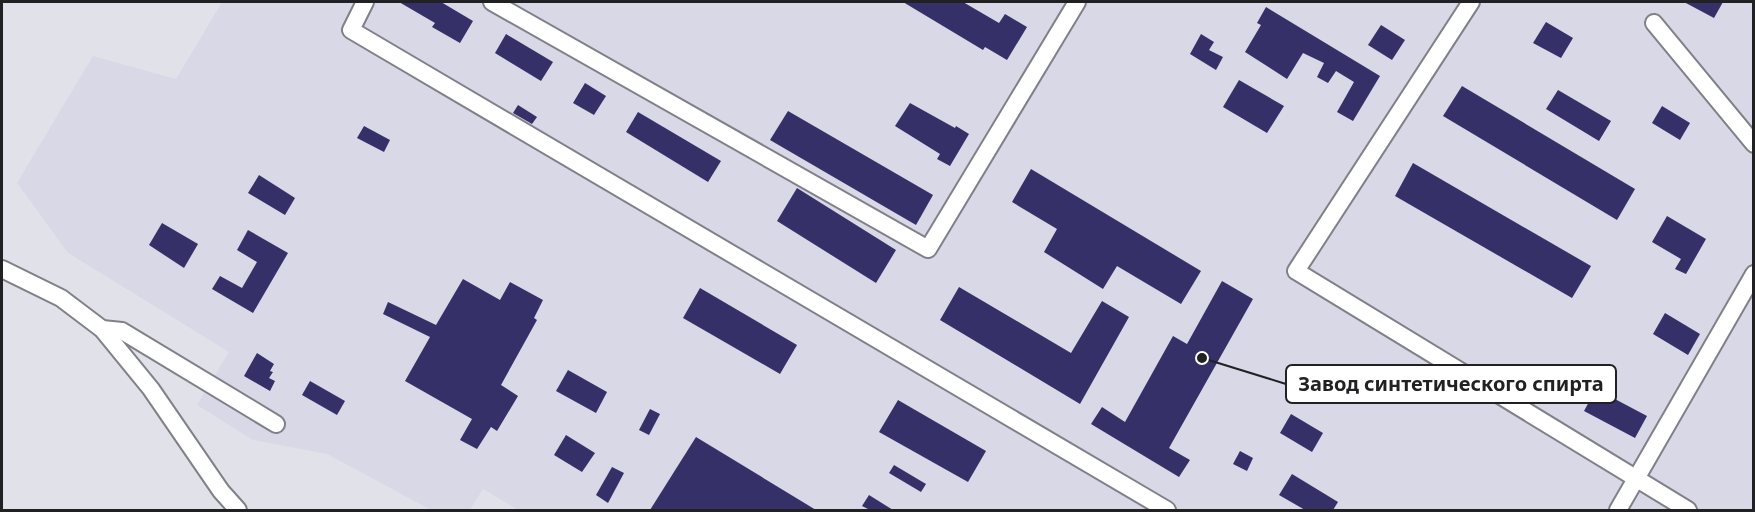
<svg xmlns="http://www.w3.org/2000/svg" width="1755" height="512" viewBox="0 0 1755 512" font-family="'Noto Sans',sans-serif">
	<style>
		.built { fill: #d8d8e7 }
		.building { fill: #353068 }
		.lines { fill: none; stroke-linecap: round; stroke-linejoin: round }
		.minor-casing { stroke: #808088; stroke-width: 20 }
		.minor { stroke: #fff; stroke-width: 16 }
		.leader { fill: none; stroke: #212124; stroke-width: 2 }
		.callout-dot { fill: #212124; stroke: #fff; stroke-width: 2 }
		.callout { fill: #fff; stroke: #212124; stroke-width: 2 }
		.callout-label { font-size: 20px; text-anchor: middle; font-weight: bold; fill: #212124 }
	</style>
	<rect width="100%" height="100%" fill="#e1e2e9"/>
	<!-- built -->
	<polygon class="built" points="222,2 1753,2 1753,510 518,510 483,489 470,510 431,510 327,454 253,440 197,405 229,352 68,253 17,183 93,56 176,79"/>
	<!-- building -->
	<g class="building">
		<polygon points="399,2 441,2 473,21 460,43 432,27 435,23"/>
		<polygon points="903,2 963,2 999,23 1005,14 1027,27 1007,60 985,47 983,50"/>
		<polygon points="1684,2 1723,2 1714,18"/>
		<polygon points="1266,7 1380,76 1353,121 1337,112 1354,82 1336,71 1328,83 1317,77 1324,63 1303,53 1287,79 1245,52 1261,25 1257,23"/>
		<polygon points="1546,22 1573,38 1561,58 1533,43"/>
		<polygon points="1381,25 1405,40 1392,60 1368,45"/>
		<polygon points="506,34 553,62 541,81 495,53"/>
		<polygon points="1201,34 1214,42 1209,50 1223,57 1216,70 1190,54"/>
		<polygon points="1239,80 1284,106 1267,133 1223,107"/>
		<polygon points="585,83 606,96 594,115 573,103"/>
		<polygon points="1462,86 1635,189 1617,220 1443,116"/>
		<polygon points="1558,90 1611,121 1599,141 1546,109"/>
		<polygon points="910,103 955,128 956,126 969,134 950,166 937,159 940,154 895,126"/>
		<polygon points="518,105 537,117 532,124 513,113"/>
		<polygon points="1662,106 1690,123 1680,140 1652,123"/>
		<polygon points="788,111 933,195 916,225 770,140"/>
		<polygon points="638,112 721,161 708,182 626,132"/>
		<polygon points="364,126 390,140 384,152 357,138"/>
		<polygon points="1413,163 1591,266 1572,298 1395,196"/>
		<polygon points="1031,169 1201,271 1181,304 1117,266 1103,289 1044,252 1057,229 1012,202"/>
		<polygon points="259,175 295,198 285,215 248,193"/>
		<polygon points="797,188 896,250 876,283 777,221"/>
		<polygon points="1667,216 1706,239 1686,274 1675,269 1681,259 1652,242"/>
		<polygon points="162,223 198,244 184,268 149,245"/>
		<polygon points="248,230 288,253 253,313 212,289 220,276 242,288 257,262 237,250"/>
		<polygon points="463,279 500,300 510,282 543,300 534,318 537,320 501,385 518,396 497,431 491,427 477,449 460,440 472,419 405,381 430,337 383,314 388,302 436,325"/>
		<polygon points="1222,281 1253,299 1169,448 1190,460 1179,477 1091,424 1102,407 1125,422 1173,336 1187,344"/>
		<polygon points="959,287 1071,353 1102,301 1129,317 1080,404 940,320"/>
		<polygon points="700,288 797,345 780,374 683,318"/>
		<polygon points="1665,313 1700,334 1688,355 1653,334"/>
		<polygon points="257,353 274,364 270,371 273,372 269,378 275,381 270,391 244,376"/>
		<polygon points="568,370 607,392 596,413 556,391"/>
		<polygon points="310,381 345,401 337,415 302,395"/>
		<polygon points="1596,389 1647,416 1635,438 1584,411"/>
		<polygon points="898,400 986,451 968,482 879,432"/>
		<polygon points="650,409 660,414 649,435 639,430"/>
		<polygon points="1291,414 1323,433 1312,452 1280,433"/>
		<polygon points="566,435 595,453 582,472 554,455"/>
		<polygon points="696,437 816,510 650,510"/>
		<polygon points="1240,451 1253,458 1247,471 1233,464"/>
		<polygon points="894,465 926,484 921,492 889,473"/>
		<polygon points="612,467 624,473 608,503 596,495"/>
		<polygon points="1292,474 1338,502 1333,510 1305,510 1279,495"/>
		<polygon points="869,495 893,510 870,510 862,506"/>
	</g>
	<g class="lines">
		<defs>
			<g id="minor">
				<polyline points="365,2 351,30 1167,510"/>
				<polyline points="492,2 928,249 1077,2"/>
				<polyline points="1471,2 1296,271 1688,510"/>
				<polyline points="1654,23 1754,144"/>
				<polyline points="2,269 61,298 102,329 151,389 221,491 238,510"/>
				<polyline points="102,329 122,331 276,424"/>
				<polyline points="1618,510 1754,274"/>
			</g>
		</defs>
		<!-- minor casing -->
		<use href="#minor" class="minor-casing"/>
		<!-- minor -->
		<use href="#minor" class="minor"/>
	</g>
	<!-- callouts -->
	<path class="leader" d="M1202 358L1286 384"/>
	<circle class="callout-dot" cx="1202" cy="358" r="6"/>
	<rect class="callout" x="1286" y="365" width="330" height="38" rx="6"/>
	<g class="callout-label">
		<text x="1451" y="391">Завод синтетического спирта</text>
	</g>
	<!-- border -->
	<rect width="1755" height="512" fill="none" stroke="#212124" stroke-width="6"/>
</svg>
